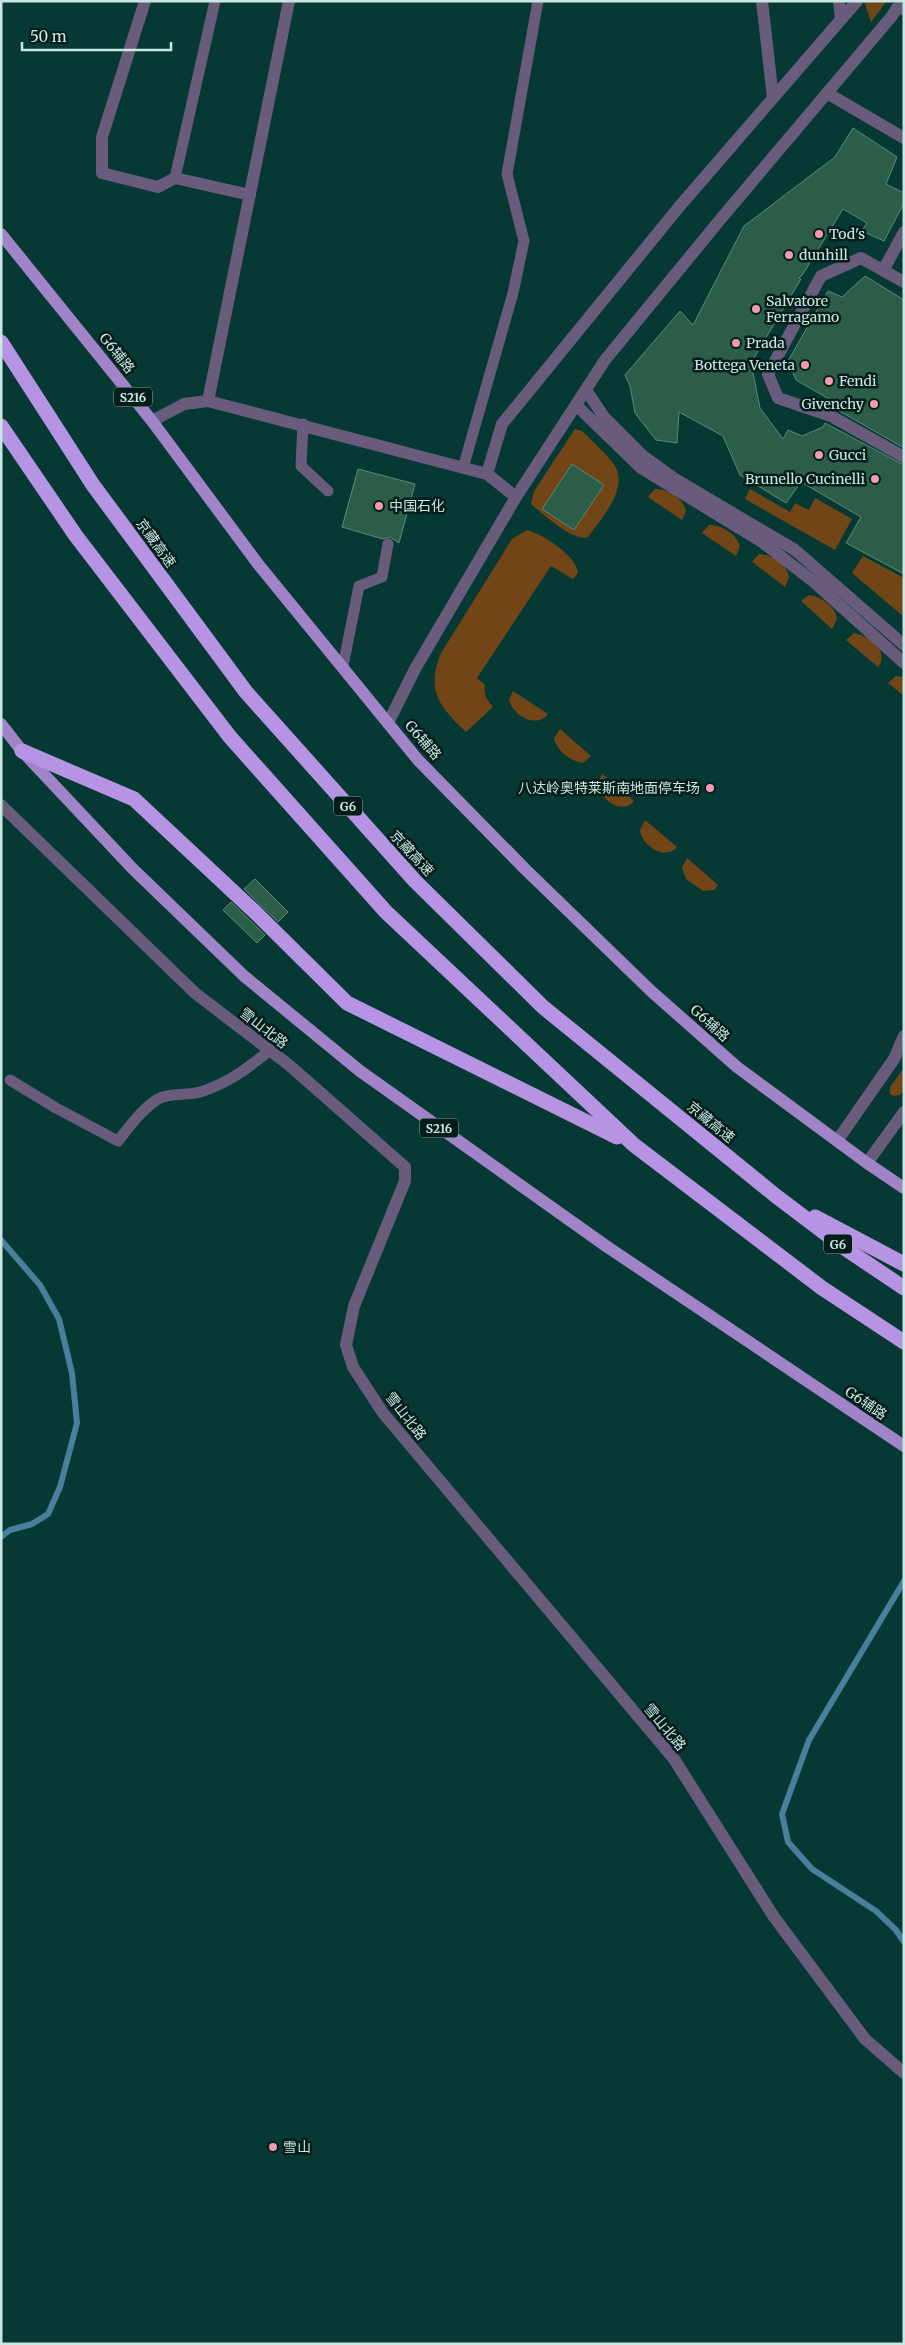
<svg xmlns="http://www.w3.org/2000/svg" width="905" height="2345" viewBox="0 0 905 2345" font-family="Merriweather,'Noto Sans SC',serif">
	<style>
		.green { fill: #714516 }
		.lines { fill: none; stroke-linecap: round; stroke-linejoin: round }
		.stream { stroke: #477f9c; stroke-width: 6 }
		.building { fill: #2c5d48; stroke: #598b74 }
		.service { stroke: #695b7c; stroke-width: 11 }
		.pedestrian { stroke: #695b7c; stroke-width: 12 }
		.minor { stroke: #695b7c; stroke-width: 12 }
		.tertiary { stroke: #695b7c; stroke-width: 12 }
		.primary { stroke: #a183c7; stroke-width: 12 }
		.motorway { stroke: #b793e4; stroke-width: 15 }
		.poi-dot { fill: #f29ab0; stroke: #041d1a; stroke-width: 2 }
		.labels { text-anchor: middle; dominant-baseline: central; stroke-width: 5; stroke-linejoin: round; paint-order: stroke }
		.shield { fill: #041d1a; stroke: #8eaaa6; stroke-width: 1 }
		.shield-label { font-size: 12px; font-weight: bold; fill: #c9e7e2 }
		.poi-label { font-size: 14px; fill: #c9e7e2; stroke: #041d1a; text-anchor: start }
		.street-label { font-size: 14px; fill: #c9e7e2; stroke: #041d1a }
	</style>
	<rect width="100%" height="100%" fill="#063933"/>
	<!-- green -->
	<g class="green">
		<polygon points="864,1 887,1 871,22"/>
		<path d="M575,429l7,2c8,8 30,28 34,37 11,23 -16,52 -28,69 -15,5 -45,-23 -57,-33l3,-13z"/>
		<path d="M655,489c13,0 28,9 31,22l-4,9 -34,-23z"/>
		<polygon points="750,489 790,512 795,503 809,510 815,498 852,519 835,550 745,499"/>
		<path d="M709,525c13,0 27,9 31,21l-4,10 -34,-23z"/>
		<path d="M527,530c16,4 50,26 51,43l-5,6 -22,-13 -74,112 8,7c-2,10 2,14 8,22l-27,25c-27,-26 -40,-41 -25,-79l71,-114z"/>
		<path d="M759,554c13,1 28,10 30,23l-4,10 -33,-25z"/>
		<polygon points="863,556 904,578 904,617 852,573"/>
		<path d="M809,595c13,2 26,11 28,24l-5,10 -31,-28z"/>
		<path d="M854,633c16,3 36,19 24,34l-32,-27z"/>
		<polygon points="896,676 904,677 904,696 888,683"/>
		<path d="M513,691l35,23c-11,15 -35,2 -39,-14z"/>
		<path d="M560,729l31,27 -8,7c-13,-2 -26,-12 -29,-25z"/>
		<path d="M602,774l32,27c-12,15 -34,-2 -37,-17z"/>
		<path d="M645,820l32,27c-12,14 -35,-1 -37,-17z"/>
		<polygon points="687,858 718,885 714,890 703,891 686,879 682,868"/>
		<polygon points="904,1068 904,1090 900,1095 894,1096 890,1094 890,1087"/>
	</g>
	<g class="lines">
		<!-- stream -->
		<g class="stream">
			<polyline points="1,1240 40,1285 59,1319 72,1373 77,1423 60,1487 48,1514 32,1524 10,1530 1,1537"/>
			<polyline points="904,1581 809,1740 782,1814 788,1842 812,1869 876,1911 896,1930 904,1942"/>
		</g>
	</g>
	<!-- building -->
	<g class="building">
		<polygon points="853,128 897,157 886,184 904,193 904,203 884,241 862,231 867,223 843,209 803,274 799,278 801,279 751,363 760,408 783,439 788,430 802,436 823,427 825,423 904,465 904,574 846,543 861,517 801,482 786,503 740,475 723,436 679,412 677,443 656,440 635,413 630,386 625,375 680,311 693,325 744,226 835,157"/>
		<polygon points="865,276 904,300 904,448 834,408 836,403 796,380 788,361 828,291 842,297"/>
		<polygon points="572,464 604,485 574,530 542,509"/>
		<polygon points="358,469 415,484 399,543 390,537 383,539 342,527"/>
		<polygon points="255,879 288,912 278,922 244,889"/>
		<polygon points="231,902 265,935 257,943 223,910"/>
	</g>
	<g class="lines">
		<!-- service -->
		<g class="service">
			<polyline points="175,178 215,1"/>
			<polyline points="303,424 301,466 328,491"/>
			<polyline points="463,468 513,293 524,241 507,174 538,1"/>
			<polyline points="343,666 359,586 382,577 388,544"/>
			<path d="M10,1080l46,28 62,33c12,-15 24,-32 40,-42 13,-7 29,-3 42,-7 27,-8 48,-24 69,-41"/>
		</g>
		<!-- pedestrian -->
		<g class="pedestrian">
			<polyline points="884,269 904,232"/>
			<polyline points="904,282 861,258 821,276 768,374 778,398 831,416 904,457"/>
		</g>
		<!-- minor -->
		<g class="minor">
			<polyline points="145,1 102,137 102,173 158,187 175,178 250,195"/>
			<polyline points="762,1 773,98"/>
			<polyline points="839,1 841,19"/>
			<polyline points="827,93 904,138"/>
			<polyline points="586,390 604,417 642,455 675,479 795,550 904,645"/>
			<polyline points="208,401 289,1"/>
			<polyline points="576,405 641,468 762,542 814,582 904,663"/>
			<polyline points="152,421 184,404 208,401 487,474 516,497"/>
			<polyline points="487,474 502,424 679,207 857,1"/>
			<polyline points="388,723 415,669 516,497 605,360 719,221 892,16 897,8 904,9"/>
			<polyline points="837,1141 894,1059 904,1036"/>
			<polyline points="867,1163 904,1112"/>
		</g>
		<!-- tertiary -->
		<polyline class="tertiary" points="1,805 195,993 289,1065 405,1167 405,1181 354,1306 346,1345 353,1367 383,1413 674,1759 774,1917 865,2039 904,2073"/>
		<!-- primary -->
		<g class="primary">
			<polyline points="1,234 152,421 258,564 418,760 525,869 651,991 737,1067 867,1163 904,1188"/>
			<polyline points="1,724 22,751 133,869 244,976 360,1071 606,1246 904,1446"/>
		</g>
		<!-- motorway -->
		<g class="motorway">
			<polyline points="1,342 93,485 246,692 415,881 543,1007 776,1196 846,1249 904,1288"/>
			<polyline points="1,426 76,536 230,737 386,912 634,1145 822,1288 904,1342"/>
			<polyline points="22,751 134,799 255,912 347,1003 617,1137"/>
			<polyline points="815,1217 904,1264"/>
		</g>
	</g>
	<!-- markers -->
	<g class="poi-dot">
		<circle cx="819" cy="234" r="5"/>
		<circle cx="789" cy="255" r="5"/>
		<circle cx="756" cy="309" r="5"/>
		<circle cx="736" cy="343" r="5"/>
		<circle cx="805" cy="365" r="5"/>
		<circle cx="829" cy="381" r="5"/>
		<circle cx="874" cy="404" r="5"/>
		<circle cx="819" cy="455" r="5"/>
		<circle cx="875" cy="479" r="5"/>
		<circle cx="379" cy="506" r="5"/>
		<circle cx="710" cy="788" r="5"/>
		<circle cx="273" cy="2147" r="5"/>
	</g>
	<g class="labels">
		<!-- shield labels -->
		<g class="shield">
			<rect x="114" y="387.5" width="38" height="19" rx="4"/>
			<rect x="334" y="796.5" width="28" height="19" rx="4"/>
			<rect x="420" y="1118.5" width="38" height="19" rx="4"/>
			<rect x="824" y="1234.5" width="28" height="19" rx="4"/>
		</g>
		<g class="shield-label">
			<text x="133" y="397">S216</text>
			<text x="348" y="806">G6</text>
			<text x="439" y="1128">S216</text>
			<text x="838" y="1244">G6</text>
		</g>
		<!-- poi labels -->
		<g class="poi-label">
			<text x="829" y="234">Tod's</text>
			<text x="799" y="255">dunhill</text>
			<text x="766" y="301">Salvatore<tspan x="766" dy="16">Ferragamo</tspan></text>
			<text x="746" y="343">Prada</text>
			<text x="795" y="365" text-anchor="end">Bottega Veneta</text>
			<text x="839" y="381">Fendi</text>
			<text x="864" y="404" text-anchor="end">Givenchy</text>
			<text x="829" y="455">Gucci</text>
			<text x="865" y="479" text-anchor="end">Brunello Cucinelli</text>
			<text x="389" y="506">中国石化</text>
			<text x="700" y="788" text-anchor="end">八达岭奥特莱斯南地面停车场</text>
			<text x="283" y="2147">雪山</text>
		</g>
		<!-- street labels -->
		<g class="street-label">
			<text transform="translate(117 353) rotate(51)">G6辅路</text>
			<text transform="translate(156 543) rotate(54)">京藏高速</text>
			<text transform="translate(423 740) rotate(49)">G6辅路</text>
			<text transform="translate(412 853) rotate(47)">京藏高速</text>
			<text transform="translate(710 1023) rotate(42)">G6辅路</text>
			<text transform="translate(264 1028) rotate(38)">雪山北路</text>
			<text transform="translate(711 1122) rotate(39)">京藏高速</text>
			<text transform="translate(866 1403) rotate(34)">G6辅路</text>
			<text transform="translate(406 1416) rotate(52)">雪山北路</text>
			<text transform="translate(665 1727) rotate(50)">雪山北路</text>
		</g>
	</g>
	<!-- border -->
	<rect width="905" height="2345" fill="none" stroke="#c9e7e2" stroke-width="5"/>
	<!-- scale -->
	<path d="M22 42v8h149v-8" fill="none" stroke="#c9e7e2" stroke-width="2.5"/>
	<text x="30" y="42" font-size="15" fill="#c9e7e2" stroke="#041d1a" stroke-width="4" paint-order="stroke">50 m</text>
</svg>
